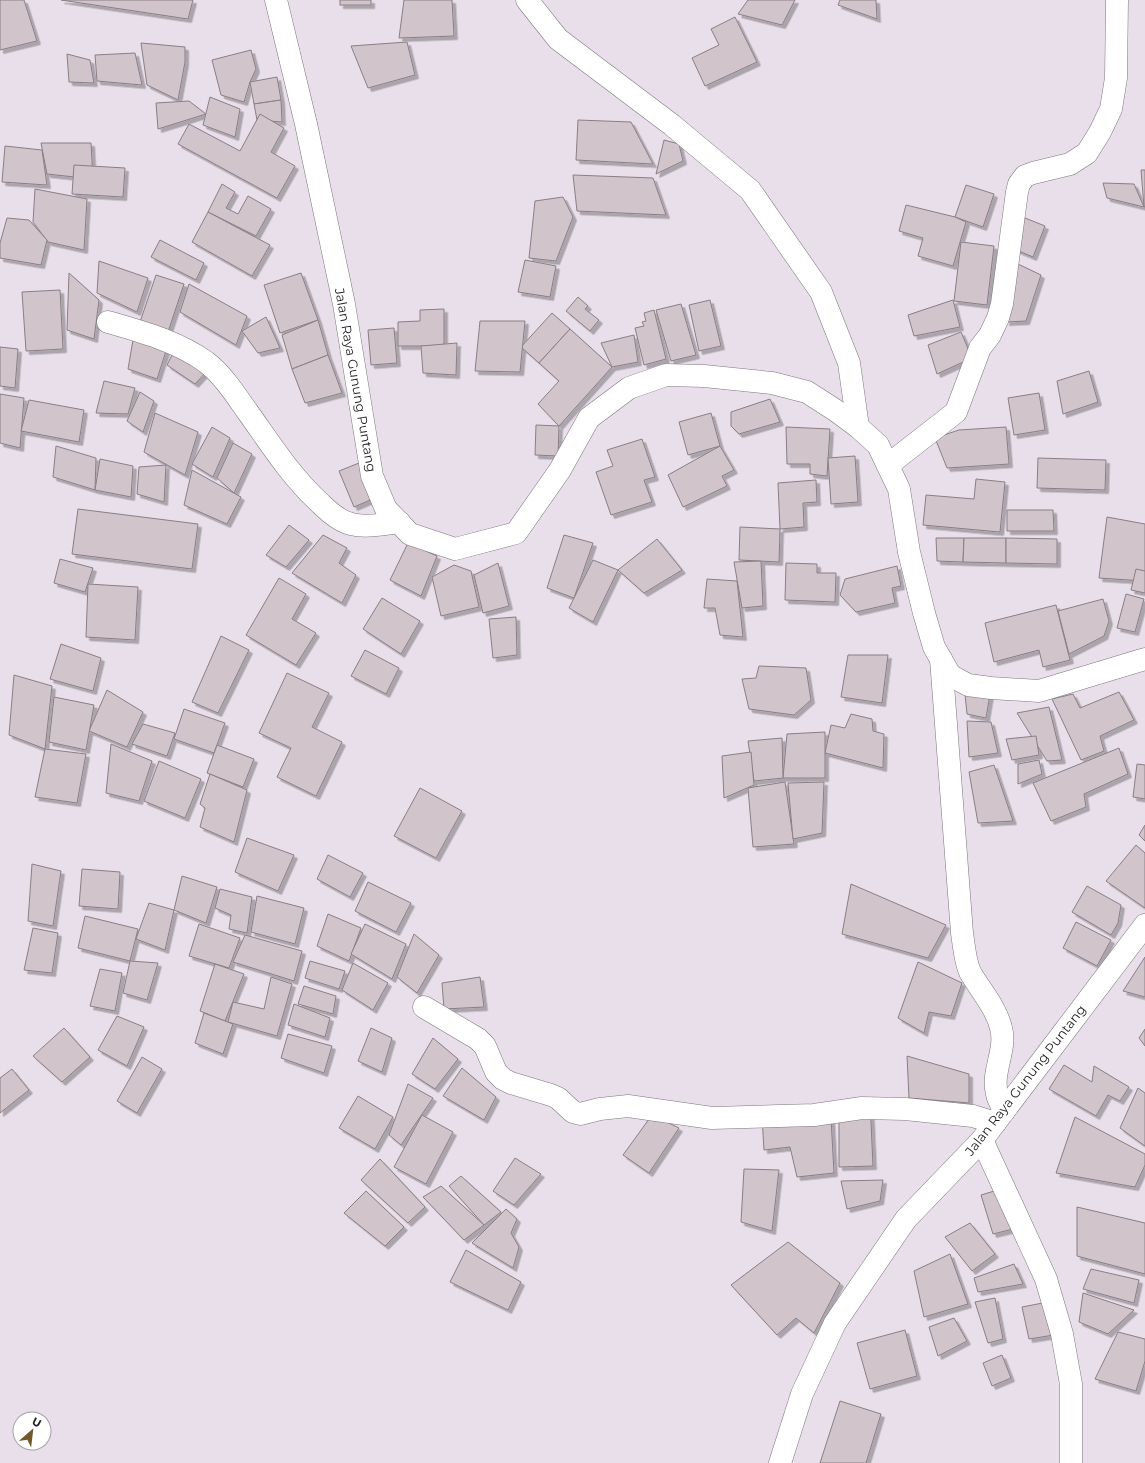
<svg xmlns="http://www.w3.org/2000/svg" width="1145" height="1463" viewBox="0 0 1145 1463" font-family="Montserrat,sans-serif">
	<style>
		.building { fill: #d1c4cb; stroke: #8a7e84; filter: url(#shadow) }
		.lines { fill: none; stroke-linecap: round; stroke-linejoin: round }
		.street-casing { stroke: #7e757f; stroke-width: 23 }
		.secondary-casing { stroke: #7e757f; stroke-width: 23 }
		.street { stroke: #fff; stroke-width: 22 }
		.secondary { stroke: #fff; stroke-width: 22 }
		.labels { text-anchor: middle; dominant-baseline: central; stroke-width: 4; stroke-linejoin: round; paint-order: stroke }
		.street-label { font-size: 13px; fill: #1f1c20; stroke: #fff }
	</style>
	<defs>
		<filter id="shadow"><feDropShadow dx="3.5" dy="3.5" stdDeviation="0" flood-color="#0004"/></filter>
	</defs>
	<rect width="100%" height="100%" fill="#e8dfea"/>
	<!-- building -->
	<g class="building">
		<polygon points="0,0 24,0 37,41 0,50"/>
		<polygon points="61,0 193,0 188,19"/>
		<rect x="340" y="0" width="31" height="5"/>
		<polygon points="404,0 452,0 454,36 399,38"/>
		<polygon points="748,0 795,0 782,25 738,14"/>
		<polygon points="840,0 876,0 877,19 838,5"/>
		<polygon points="735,17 757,62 705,86 692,58 719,45 711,29"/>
		<polygon points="407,42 415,75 368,88 351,46"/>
		<polygon points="141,43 185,47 185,62 178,100 147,85"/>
		<polygon points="251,50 256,69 250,82 244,102 221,95 212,60"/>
		<polygon points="135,53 142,85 97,81 95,55"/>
		<polygon points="67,54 90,60 94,83 69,82"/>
		<polygon points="277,77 281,100 254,104 250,82"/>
		<polygon points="210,97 240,109 235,137 203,125"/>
		<polygon points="281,100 282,122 257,120 254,104"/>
		<polygon points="189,101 206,114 158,129 156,103"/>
		<polygon points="260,114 284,128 271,152 295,166 277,198 178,144 189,124 240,151"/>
		<polygon points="578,120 631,122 653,164 576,160"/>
		<polygon points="664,140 679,144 683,161 656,174"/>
		<polygon points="41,143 91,143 93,179 47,174"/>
		<polygon points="5,146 42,150 47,185 2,182"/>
		<polygon points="74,165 125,168 123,197 72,194"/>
		<polygon points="1141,170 1145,170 1145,207 1144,207"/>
		<polygon points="573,175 653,178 666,215 577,211"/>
		<polygon points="1103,183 1134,184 1144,207 1107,198"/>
		<polygon points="222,184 235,192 226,208 238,214 248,196 271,209 256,236 208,212"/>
		<polygon points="966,185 994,194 983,227 955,217"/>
		<polygon points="35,189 87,199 84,250 48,242 33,222"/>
		<polygon points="563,197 573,217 556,261 529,258 535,201"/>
		<polygon points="906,205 955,217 966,222 953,266 918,256 923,238 899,231"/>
		<polygon points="208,212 270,245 252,276 192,242"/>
		<polygon points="7,218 29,220 47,240 41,265 0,258 0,243"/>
		<polygon points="1025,218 1045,226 1033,257 1014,249"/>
		<polygon points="160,240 204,263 196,280 151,257"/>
		<polygon points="961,242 994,246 987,305 954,301"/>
		<polygon points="525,260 556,266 550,297 518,292"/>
		<polygon points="99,261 148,278 137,312 97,293"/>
		<polygon points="1018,264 1041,275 1026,321 1006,322"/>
		<polygon points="69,273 99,300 94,339 67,330"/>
		<polygon points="301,273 318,320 280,333 264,285"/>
		<polygon points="156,275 184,284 168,332 140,322"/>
		<polygon points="189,284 247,316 236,345 180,312"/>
		<polygon points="60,290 63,349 26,351 22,292"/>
		<polygon points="578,297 588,306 585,309 599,320 590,331 566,311"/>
		<polygon points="710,300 721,346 699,351 689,305"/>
		<polygon points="953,300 960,327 914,336 908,315"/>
		<polygon points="681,304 696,355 671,361 656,310"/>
		<polygon points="444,309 444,346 398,346 398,322 420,321 420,310"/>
		<polygon points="654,310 666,359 644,365 635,328 644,326 642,322 646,321 644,313"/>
		<polygon points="552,313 570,329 539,363 521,347"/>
		<polygon points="266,317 280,348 258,353 242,331"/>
		<polygon points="318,320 328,355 292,369 282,335"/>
		<polygon points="480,321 525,321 520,372 475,371"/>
		<polygon points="394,328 397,363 371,365 368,330"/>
		<polygon points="570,329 612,367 559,426 538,404 559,381 539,363"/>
		<polygon points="961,332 972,358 937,374 928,345"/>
		<polygon points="634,335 638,362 612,367 601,343"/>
		<polygon points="133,340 166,351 157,379 128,369"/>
		<polygon points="457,343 456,375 423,373 421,346"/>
		<polygon points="0,347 18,349 15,388 0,386"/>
		<polygon points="174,351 207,371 195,384 167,365"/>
		<polygon points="328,355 342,393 305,403 292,369"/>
		<polygon points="1089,371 1098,402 1063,414 1057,381"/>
		<polygon points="104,381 135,388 128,414 96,413"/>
		<polygon points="140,392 154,401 143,432 127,421"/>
		<polygon points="1039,393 1045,430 1014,435 1008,398"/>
		<polygon points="0,394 24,398 20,448 0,443"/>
		<polygon points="770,399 780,422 739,434 731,426 731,412"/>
		<polygon points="29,400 84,410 79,442 21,431"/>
		<polygon points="155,413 198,432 185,475 144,452"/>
		<polygon points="711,413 720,446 688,455 679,422"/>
		<polygon points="536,425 559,426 558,456 535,455"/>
		<polygon points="212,427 230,438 213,477 192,464"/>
		<polygon points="786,427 830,429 827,476 810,474 810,464 787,464"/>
		<polygon points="1006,427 1009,464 947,468 935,438 959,430"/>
		<polygon points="642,439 655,477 644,480 652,502 611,515 596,472 613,466 607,450"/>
		<polygon points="233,443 252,454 234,493 217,478"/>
		<polygon points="56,446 96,458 95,490 53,477"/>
		<polygon points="720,446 734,470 722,476 727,486 683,507 668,475"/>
		<polygon points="855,456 858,502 831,504 828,458"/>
		<polygon points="1038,458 1106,460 1105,490 1037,488"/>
		<polygon points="100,459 133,466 131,497 95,490"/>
		<polygon points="359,463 375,498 354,507 339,471"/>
		<polygon points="166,465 164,502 137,494 139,467"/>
		<polygon points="192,470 241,497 227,524 184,505"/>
		<polygon points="976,479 1005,482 1000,532 923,525 926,495 974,499"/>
		<polygon points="816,480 817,502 803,503 804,527 780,529 778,483"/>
		<polygon points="78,509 198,524 192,569 72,554"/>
		<polygon points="1007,510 1053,510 1054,531 1007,531"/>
		<polygon points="1107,517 1145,524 1145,571 1144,581 1099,578"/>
		<polygon points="289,525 309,540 286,567 266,555"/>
		<polygon points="740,527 780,529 779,562 739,560"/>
		<polygon points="323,535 347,548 339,563 356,575 342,603 292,573"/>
		<polygon points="564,535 593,543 574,598 547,588"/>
		<polygon points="936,538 964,538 963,562 937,561"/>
		<polygon points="964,538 1006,538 1006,563 963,562"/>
		<polygon points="1006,538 1057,539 1057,564 1006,563"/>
		<polygon points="657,539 682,570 644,593 618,570"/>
		<polygon points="408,543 437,556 421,596 390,580"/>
		<polygon points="60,559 93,568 85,592 54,583"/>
		<polygon points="593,560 618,570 593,622 569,608"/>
		<polygon points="761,561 763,606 742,608 734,562"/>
		<polygon points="498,563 509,606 483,613 474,575"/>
		<polygon points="786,563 817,564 817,573 836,573 835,602 785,600"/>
		<polygon points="454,565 471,571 479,607 441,616 432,577"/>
		<polygon points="897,566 901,586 892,588 895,603 856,612 840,595 845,579"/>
		<polygon points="1136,569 1145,571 1145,593 1131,590"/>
		<polygon points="279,578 306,594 292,619 316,633 296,665 246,635"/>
		<polygon points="707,579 737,581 743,637 720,635 715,608 704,608"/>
		<polygon points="88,584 138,587 135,640 86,637"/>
		<polygon points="1126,594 1144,599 1135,632 1117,628"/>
		<polygon points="382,598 420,621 401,654 363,629"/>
		<polygon points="1103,599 1109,621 1104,636 1069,654 1058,611"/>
		<polygon points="1056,605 1070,660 1043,667 1039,650 994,662 985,623"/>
		<polygon points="516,617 517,655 493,658 489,619"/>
		<polygon points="221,636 249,650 218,713 192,702"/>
		<polygon points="61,644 101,658 93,691 50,679"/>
		<polygon points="365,650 399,668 386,694 351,676"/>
		<polygon points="848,655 888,655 882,703 841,697"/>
		<polygon points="759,666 806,668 811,700 794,715 749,709 742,679 756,678"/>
		<polygon points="287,673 329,693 312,727 342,742 316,796 277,777 291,748 259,733"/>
		<polygon points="14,675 52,686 45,749 9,735"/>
		<polygon points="107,690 143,712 127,747 89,731"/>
		<polygon points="1119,692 1134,720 1100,736 1104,751 1081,760 1052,699 1073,694 1080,708"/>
		<polygon points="965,694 990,694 986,718 967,714"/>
		<polygon points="54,697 94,705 86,750 49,742"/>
		<polygon points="1049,707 1062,760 1047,761 1017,713"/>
		<polygon points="184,709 225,723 214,753 174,739"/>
		<polygon points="851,714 872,719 873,731 884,734 883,768 825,753 831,725 845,728"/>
		<polygon points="967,721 991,722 998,753 969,757"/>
		<polygon points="143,724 175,733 167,756 132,744"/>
		<polygon points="825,732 825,778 783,778 787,734"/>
		<polygon points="1036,736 1039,755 1012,760 1006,739"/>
		<polygon points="782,738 783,778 754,781 748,741"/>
		<polygon points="111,744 152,761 139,801 106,793"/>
		<polygon points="217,745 254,759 243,787 207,773"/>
		<polygon points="1119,748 1128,774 1084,794 1086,807 1051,821 1033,783"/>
		<polygon points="45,749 86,754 77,803 35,797"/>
		<polygon points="751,752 754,785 724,798 722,756"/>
		<polygon points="1039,760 1042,774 1018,784 1018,764"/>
		<polygon points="159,761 201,779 185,818 144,801"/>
		<polygon points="1137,764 1145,765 1145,799 1133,797"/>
		<polygon points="994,765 1013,821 978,823 969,772"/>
		<polygon points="210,774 247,790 234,842 200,827 205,808 200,804"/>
		<polygon points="785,782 794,844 753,847 748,788"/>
		<polygon points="824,782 822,833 793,839 788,783"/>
		<polygon points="420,788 462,811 436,858 394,836"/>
		<polygon points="1145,825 1145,841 1139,835"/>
		<polygon points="247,838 294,855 278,891 235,872"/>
		<polygon points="1136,845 1145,853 1145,908 1106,881"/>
		<polygon points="328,855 363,873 350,897 317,879"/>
		<polygon points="32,864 61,871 53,926 28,921"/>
		<polygon points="82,869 120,872 118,909 79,906"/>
		<polygon points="182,876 217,887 206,923 174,910"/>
		<polygon points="368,882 411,903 396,932 355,911"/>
		<polygon points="851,884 946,925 928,958 842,934"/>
		<polygon points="1087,886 1121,905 1118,923 1111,935 1072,912"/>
		<polygon points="220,889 252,897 247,933 229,929 231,915 215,908"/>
		<polygon points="257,896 304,908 295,944 251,932"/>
		<polygon points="149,903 174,910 165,950 136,939"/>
		<polygon points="328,914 361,928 349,961 317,946"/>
		<polygon points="85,916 138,929 130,961 78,948"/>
		<polygon points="1076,922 1111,940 1097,966 1063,948"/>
		<polygon points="199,924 240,938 229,968 189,956"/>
		<polygon points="365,924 406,944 392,979 351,954"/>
		<polygon points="33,928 58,933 52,973 24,970"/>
		<polygon points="414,934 439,955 417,993 397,977"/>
		<polygon points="245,935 302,951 294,981 233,962"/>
		<polygon points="1145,957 1145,997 1123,991"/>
		<polygon points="130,961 158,963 147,1000 123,993"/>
		<polygon points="310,961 345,971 339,989 305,978"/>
		<polygon points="918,962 962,983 951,1016 929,1012 924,1033 898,1018"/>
		<polygon points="353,963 388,983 373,1010 342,990"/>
		<polygon points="215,964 244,974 225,1021 200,1011"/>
		<polygon points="100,969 122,973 115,1011 90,1006"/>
		<polygon points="271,977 292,984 277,1036 228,1022 233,1002 264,1009"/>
		<polygon points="480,977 484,1007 444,1009 442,983"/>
		<polygon points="304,986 336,996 333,1014 298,1004"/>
		<polygon points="294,1004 330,1018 325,1037 288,1025"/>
		<polygon points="204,1013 233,1024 223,1054 195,1043"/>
		<polygon points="117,1016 144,1027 127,1066 98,1050"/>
		<polygon points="64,1028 90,1057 62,1082 33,1056"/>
		<polygon points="371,1028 392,1038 382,1072 358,1061"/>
		<polygon points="1145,1029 1145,1046 1139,1038"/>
		<polygon points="288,1034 332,1046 324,1073 281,1058"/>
		<polygon points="433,1038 458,1059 435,1089 412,1074"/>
		<polygon points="907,1056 969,1074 969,1103 909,1098"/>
		<polygon points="142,1057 162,1069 137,1113 117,1101"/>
		<polygon points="1064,1065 1092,1082 1094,1066 1129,1087 1120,1101 1108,1095 1096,1116 1049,1089"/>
		<polygon points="462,1068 496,1097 484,1120 443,1096"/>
		<polygon points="12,1069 29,1090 0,1113 0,1078"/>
		<polygon points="408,1084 433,1098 401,1145 389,1135"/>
		<polygon points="1138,1088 1145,1093 1145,1146 1120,1128"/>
		<polygon points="358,1096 393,1117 375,1149 339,1128"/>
		<polygon points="870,1100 873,1166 839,1167 839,1102"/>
		<polygon points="422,1115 453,1132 426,1184 394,1167"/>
		<polygon points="652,1115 679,1128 649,1173 623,1155"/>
		<polygon points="762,1117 831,1118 834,1173 797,1177 790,1147 764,1150"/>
		<polygon points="1075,1117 1145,1154 1145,1165 1135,1187 1056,1173"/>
		<polygon points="515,1158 541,1174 514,1205 493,1191"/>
		<polygon points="380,1159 425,1207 408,1223 361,1180"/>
		<polygon points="744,1169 779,1170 772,1231 741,1222"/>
		<polygon points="461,1176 501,1212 484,1225 449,1186"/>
		<polygon points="883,1180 880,1201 847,1209 841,1181"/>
		<polygon points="441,1186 484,1225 464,1240 423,1197"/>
		<polygon points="1001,1189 1013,1229 993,1234 981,1195"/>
		<polygon points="366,1191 404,1227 385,1246 344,1213"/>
		<polygon points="1077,1207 1145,1223 1145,1274 1077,1256"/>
		<polygon points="506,1209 517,1219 511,1233 519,1247 513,1268 472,1243"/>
		<polygon points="970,1223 995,1254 972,1271 945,1237"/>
		<polygon points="788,1242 840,1283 814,1333 796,1318 777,1335 731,1285"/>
		<polygon points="466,1250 521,1282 508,1310 450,1282"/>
		<polygon points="950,1254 968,1304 924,1317 914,1271"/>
		<polygon points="1014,1264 1023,1284 978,1292 974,1278"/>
		<polygon points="1091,1269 1139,1280 1134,1303 1083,1289"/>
		<polygon points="1083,1293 1134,1310 1108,1334 1079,1322"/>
		<polygon points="995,1298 1003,1339 988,1343 975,1302"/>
		<polygon points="1048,1302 1054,1335 1029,1339 1022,1307"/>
		<polygon points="954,1318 967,1341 938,1356 929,1327"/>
		<polygon points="905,1330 917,1376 870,1389 857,1343"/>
		<polygon points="1118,1332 1145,1339 1145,1361 1136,1391 1095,1379"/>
		<polygon points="1002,1355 1011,1378 992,1386 983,1363"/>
		<polygon points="840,1401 881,1414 866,1463 820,1463"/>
	</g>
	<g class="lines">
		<defs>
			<g id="street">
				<polyline points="527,0 558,39 672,125 750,190 821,292 849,363 858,427"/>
				<path d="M108,322c34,10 69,19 98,40 17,13 29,32 41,49 23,32 44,66 74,93 8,8 18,17 30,20 15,4 32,0 48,-2"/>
				<polyline points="888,465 956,412 980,348 990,335 998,318 1002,304 1017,192 1019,184 1025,176 1033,173 1070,164 1087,153 1100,132 1111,109 1116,78 1117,0"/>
				<path d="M941,659l21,274c2,13 3,28 8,39 10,18 26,35 31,56 6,22 -10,44 -4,66 1,6 5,11 7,17"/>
				<polyline points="424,1007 478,1039 485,1046 496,1072 503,1079 511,1083 551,1095 558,1098 573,1112 580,1114 600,1109 628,1106 712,1118 814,1115 862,1108 905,1109 973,1116 995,1123"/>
				<polyline points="982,1140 1046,1279 1062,1334 1071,1384 1071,1463"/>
			</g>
			<g id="secondary">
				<polyline points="276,0 306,124 344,304 372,476 386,509 410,534 455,549 516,533 560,470 589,418 629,388 666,375 704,376 772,383 807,392 835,410 858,427 878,445 899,489 909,552 924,613 934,647 950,675 968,685 991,688 1039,691 1145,659"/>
				<polyline points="780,1463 802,1394 835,1323 906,1219 982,1140 1145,925"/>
			</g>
		</defs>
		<!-- street casing -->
		<use href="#street" class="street-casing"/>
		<!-- secondary casing -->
		<use href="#secondary" class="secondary-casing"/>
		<!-- street -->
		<use href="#street" class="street"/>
		<!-- secondary -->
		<use href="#secondary" class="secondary"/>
	</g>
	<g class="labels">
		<!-- street labels -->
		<g class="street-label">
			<text transform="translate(356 380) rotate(80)">Jalan Raya Gunung Puntang</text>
			<text transform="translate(1025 1080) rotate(-52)">Jalan Raya Gunung Puntang</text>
		</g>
	</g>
	<!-- north arrow -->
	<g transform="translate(32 1431) rotate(28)"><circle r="19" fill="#ffffff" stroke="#a5a4a6"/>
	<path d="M0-3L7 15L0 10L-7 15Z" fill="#71592a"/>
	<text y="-6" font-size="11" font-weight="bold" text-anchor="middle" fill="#1f1c20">U</text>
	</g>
</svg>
